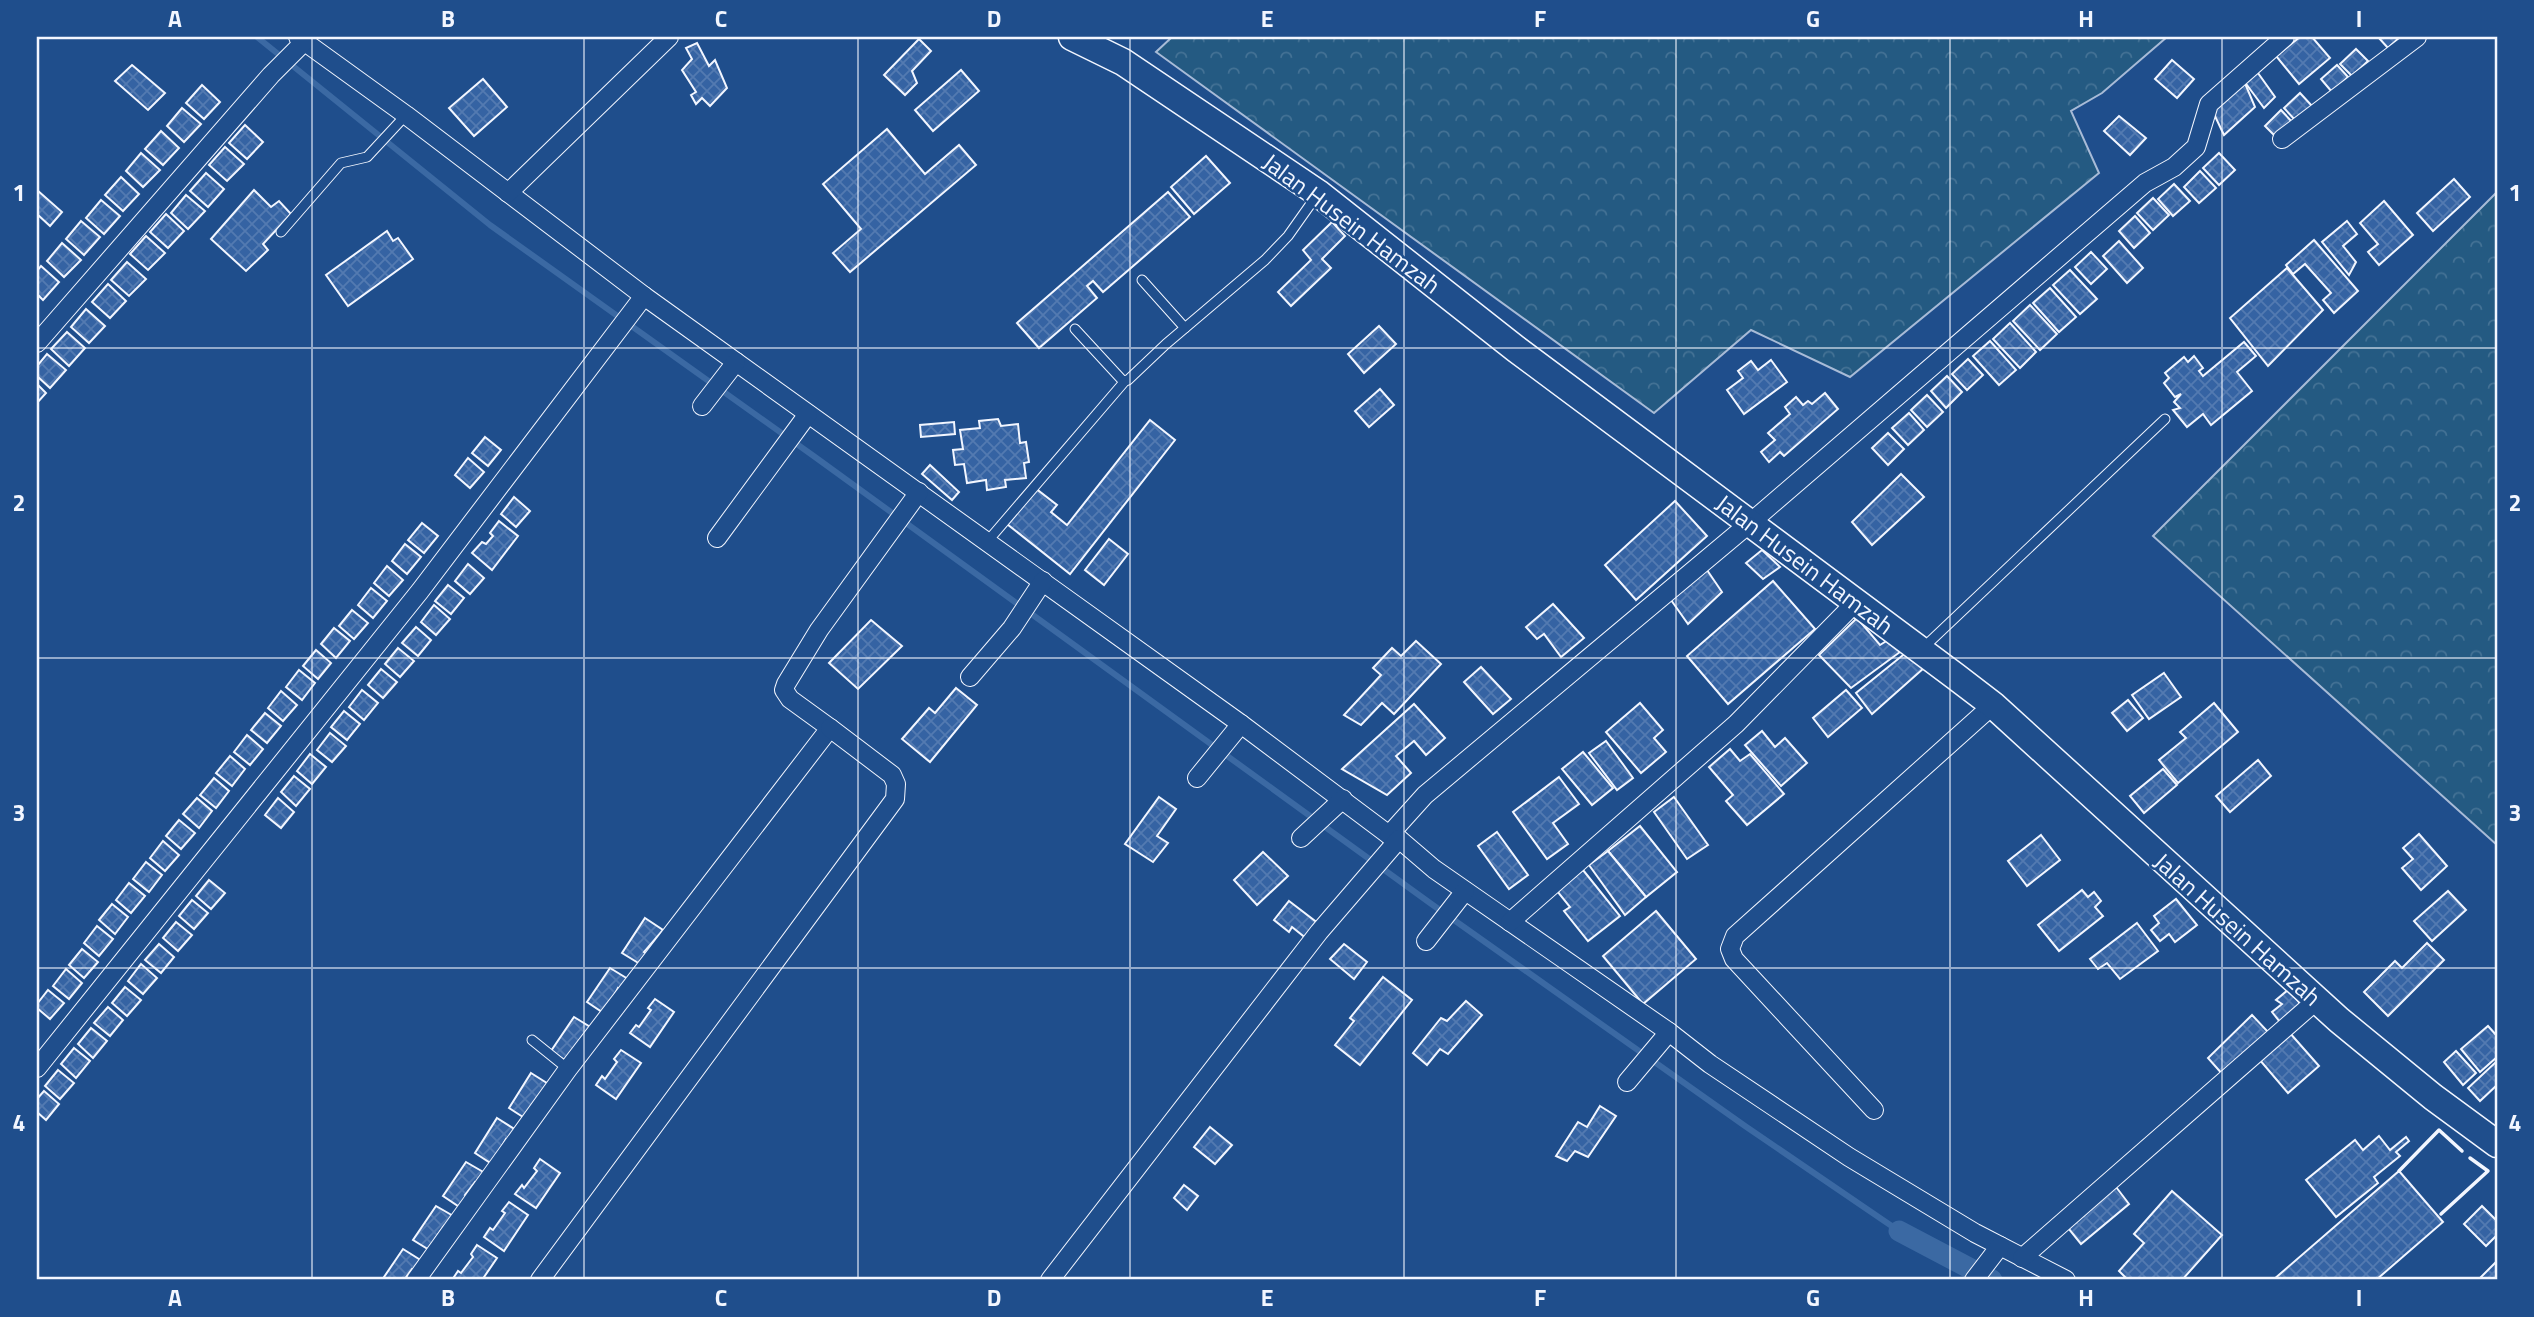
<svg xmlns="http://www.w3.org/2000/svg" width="2534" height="1317" viewBox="0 0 2534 1317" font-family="'Titillium Web',sans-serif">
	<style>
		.forest { fill: url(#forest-crowns); stroke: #a8bbd7; stroke-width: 2 }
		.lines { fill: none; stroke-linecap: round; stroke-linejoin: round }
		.stream { stroke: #3b69a3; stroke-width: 6 }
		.canal { stroke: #3b69a3; stroke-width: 21 }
		.building { fill: url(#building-cross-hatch); stroke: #f2f6ff; stroke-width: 2 }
		.lane-casing { stroke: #f2f6ff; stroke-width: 11 }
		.street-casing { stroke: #f2f6ff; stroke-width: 20 }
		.secondary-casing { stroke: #f2f6ff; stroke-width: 29 }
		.lane { stroke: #1f4e8c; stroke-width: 9 }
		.street { stroke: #1f4e8c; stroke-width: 18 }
		.secondary { stroke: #1f4e8c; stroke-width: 26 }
		.wall { stroke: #f2f6ff; stroke-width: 3.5 }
		.grid { fill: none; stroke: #f2f6ff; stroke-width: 2; stroke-opacity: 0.55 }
		.labels { text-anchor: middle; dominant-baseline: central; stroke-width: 5; stroke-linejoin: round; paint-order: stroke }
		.street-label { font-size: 24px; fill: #f2f6ff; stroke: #1f4e8c }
		.neatline { fill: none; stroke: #f2f6ff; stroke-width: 2.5 }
		.grid-label { font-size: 23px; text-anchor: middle; font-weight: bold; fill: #f2f6ff }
	</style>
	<defs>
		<pattern id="forest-crowns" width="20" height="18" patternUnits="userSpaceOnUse" patternTransform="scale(1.75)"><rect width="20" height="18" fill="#245a82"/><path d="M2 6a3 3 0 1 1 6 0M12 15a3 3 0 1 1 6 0" fill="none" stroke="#447295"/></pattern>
		<pattern id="building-cross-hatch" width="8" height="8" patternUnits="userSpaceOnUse" patternTransform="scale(1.75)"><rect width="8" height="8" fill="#3563a3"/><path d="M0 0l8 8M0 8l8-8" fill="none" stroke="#537ab1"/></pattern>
	</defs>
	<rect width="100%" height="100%" fill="#1f4e8c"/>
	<!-- forest -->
	<g class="forest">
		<polygon points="1172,37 2167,37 2102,93 2071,111 2099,173 1850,377 1751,330 1654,413 1156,52"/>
		<polygon points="2497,192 2497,845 2153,536"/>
	</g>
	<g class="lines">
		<!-- stream -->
		<polyline class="stream" points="257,37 490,225 815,457 1430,903 1745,1126 1899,1231"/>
		<!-- canal -->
		<polyline class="canal" points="1899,1231 1992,1280"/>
	</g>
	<!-- building -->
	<g class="building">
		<polygon points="2300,37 2312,37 2330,58 2299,84 2276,56"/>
		<polygon points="2378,37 2400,37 2388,48"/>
		<polygon points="919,39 931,51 912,71 917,83 905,95 884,75"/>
		<polygon points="697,43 709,66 715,60 727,88 710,106 702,98 696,104 691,95 696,92 682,70 692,59 686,48"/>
		<polygon points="2356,49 2368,61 2352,76 2340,64"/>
		<polygon points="2172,60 2194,79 2177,98 2155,79"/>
		<polygon points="132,65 165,93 148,110 115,81"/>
		<polygon points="2337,65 2348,77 2332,92 2321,79"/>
		<polygon points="2253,66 2275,97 2264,108 2244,81"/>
		<polygon points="961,70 979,91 933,131 915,110"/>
		<polygon points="483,79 507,107 474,136 449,108"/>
		<polygon points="2244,81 2255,107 2224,135 2213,112"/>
		<polygon points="202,85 220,102 204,119 186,103"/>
		<polygon points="2300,93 2312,106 2296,121 2284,108"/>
		<polygon points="182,108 201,124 184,142 167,126"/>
		<polygon points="2281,110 2293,123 2277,138 2265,126"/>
		<polygon points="2119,116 2146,138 2130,155 2104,131"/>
		<polygon points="245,125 263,142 247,159 229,143"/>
		<polygon points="887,129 925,174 959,145 976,165 850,272 833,253 861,229 823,184"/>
		<polygon points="161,131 179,148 163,165 145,149"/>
		<polygon points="225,147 244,164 227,181 209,165"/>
		<polygon points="141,153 160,170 143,187 126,171"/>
		<polygon points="2219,153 2235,170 2219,185 2203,168"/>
		<polygon points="1206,156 1230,183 1194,214 1171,187"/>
		<polygon points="2200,171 2216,188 2199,203 2184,187"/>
		<polygon points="206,173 224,189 208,207 190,191"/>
		<polygon points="121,177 139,194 123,211 105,195"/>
		<polygon points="2454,179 2470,197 2433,231 2417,213"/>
		<polygon points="2174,184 2190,201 2173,216 2158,199"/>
		<polygon points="37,190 62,212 50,226 37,214"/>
		<polygon points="254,190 271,207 279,201 291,214 263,244 268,250 246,271 211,239"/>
		<polygon points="1168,192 1190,217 1103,292 1093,281 1087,286 1097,298 1039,348 1017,323"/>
		<polygon points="186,195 205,211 188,229 171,213"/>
		<polygon points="2153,198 2169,215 2153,230 2137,213"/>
		<polygon points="101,200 120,216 104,234 86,218"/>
		<polygon points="2384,201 2413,235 2379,265 2368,252 2378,244 2360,223"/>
		<polygon points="166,214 184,231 168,248 150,232"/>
		<polygon points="2135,216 2150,233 2134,248 2119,231"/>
		<polygon points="81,221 100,237 84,255 66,239"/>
		<polygon points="2347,221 2357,234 2343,246 2356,262 2349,275 2322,242"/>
		<polygon points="1332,222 1345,236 1322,259 1331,268 1291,306 1278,292 1311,260 1303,250"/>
		<polygon points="387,231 393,241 398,238 413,259 348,306 326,275"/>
		<polygon points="146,236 165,253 148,270 130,254"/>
		<polygon points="2314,240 2358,291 2334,313 2323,300 2331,293 2305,264 2293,274 2286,265"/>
		<polygon points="2119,241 2143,268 2127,283 2103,256"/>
		<polygon points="62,243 81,260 64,277 47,261"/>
		<polygon points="2091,252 2107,269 2091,284 2075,267"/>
		<polygon points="127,262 146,279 129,296 111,280"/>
		<polygon points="41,266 59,282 43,300 37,294 37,271"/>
		<polygon points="2287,268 2323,310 2268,366 2230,318"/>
		<polygon points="2070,270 2097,299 2080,314 2053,285"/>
		<polygon points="108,284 126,301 110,318 92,302"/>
		<polygon points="2050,288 2076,317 2059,332 2033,303"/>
		<polygon points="2030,305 2057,334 2040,350 2013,321"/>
		<polygon points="86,309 105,326 89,343 71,327"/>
		<polygon points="2010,323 2036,352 2020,368 1993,339"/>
		<polygon points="1379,326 1396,344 1364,373 1348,354"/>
		<polygon points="67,332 85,348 69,366 51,349"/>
		<polygon points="1990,341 2016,370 1999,385 1973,356"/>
		<polygon points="2244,342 2256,356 2237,372 2252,391 2211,425 2203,414 2187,427 2173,410 2180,408 2174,402 2181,394 2175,397 2164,383 2169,378 2165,373 2184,357 2188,362 2194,356 2203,368 2199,371 2203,376"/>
		<polygon points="47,354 66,370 50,388 37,376 37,366"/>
		<polygon points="1968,359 1983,375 1967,390 1952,374"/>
		<polygon points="1771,360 1787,382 1744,414 1727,390 1743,378 1738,371 1751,361 1758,370"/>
		<polygon points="1947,376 1962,392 1946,408 1931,391"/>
		<polygon points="37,384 46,393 37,403"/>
		<polygon points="1380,389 1394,405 1369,427 1355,411"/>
		<polygon points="1825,393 1838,409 1784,456 1780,452 1769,462 1761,452 1775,440 1768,433 1790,414 1785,407 1796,397 1803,405 1808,401 1812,404"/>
		<polygon points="1927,395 1943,412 1927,427 1911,410"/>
		<polygon points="1909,413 1924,430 1908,445 1892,428"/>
		<polygon points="998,419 1001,426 1018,424 1020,443 1026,442 1029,462 1024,463 1026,478 1005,480 1006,487 987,490 986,480 967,483 964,464 955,465 953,450 963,449 960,430 980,428 979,421"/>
		<polygon points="1150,420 1175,440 1070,574 1007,524 1035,488 1057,505 1051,512 1067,525"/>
		<polygon points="954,422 955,434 921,437 920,425"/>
		<polygon points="1888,433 1904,449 1888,465 1872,448"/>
		<polygon points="485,437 501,450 488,466 472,453"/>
		<polygon points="468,458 484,472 470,488 455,475"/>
		<polygon points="930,465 959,492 952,500 922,474"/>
		<polygon points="1901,474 1924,497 1872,545 1852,522"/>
		<polygon points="514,497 530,511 516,527 501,514"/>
		<polygon points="1675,501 1707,536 1636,600 1605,565"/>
		<polygon points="499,521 518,536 492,570 472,553 482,542 486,544 493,536 490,533"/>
		<polygon points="422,523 438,536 424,553 408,540"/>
		<polygon points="1109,539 1128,554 1104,585 1085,570"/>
		<polygon points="405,544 421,557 407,574 392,561"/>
		<polygon points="1762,550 1780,567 1763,579 1746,563"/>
		<polygon points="468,564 484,578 470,594 455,581"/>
		<polygon points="387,566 403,580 389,596 374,583"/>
		<polygon points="1707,570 1722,592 1688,624 1671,600"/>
		<polygon points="1773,581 1815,629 1728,704 1687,656"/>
		<polygon points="448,585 464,598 451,614 435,601"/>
		<polygon points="371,588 387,601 373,618 358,605"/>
		<polygon points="1553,604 1584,638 1561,657 1544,634 1537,639 1526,627"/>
		<polygon points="434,605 450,619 436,635 421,622"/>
		<polygon points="352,610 368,623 354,639 339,626"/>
		<polygon points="1857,618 1880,645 1888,640 1900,652 1851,688 1819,655"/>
		<polygon points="871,620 902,646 858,689 829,663"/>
		<polygon points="416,627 431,640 418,656 402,643"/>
		<polygon points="334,628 350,641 336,658 321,644"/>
		<polygon points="1416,641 1441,664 1394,714 1382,703 1361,725 1344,715 1381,675 1373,668 1392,648 1401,656"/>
		<polygon points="398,648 414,661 400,677 385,664"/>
		<polygon points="316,650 331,663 318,679 303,666"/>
		<polygon points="1908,651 1924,668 1872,714 1856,693"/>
		<polygon points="1481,667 1511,699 1493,714 1464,682"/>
		<polygon points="381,669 397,682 383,698 368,685"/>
		<polygon points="299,670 315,683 302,700 286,687"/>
		<polygon points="2164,673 2181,697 2149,719 2132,695"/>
		<polygon points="956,688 977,705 930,762 902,739 929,708 935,713"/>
		<polygon points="362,690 378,703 364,720 349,707"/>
		<polygon points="1846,690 1862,708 1828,737 1813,718"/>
		<polygon points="281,691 297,705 283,721 268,708"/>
		<polygon points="2128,700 2143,718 2127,731 2112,713"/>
		<polygon points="1640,703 1663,730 1654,738 1666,752 1641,773 1606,732"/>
		<polygon points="2214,703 2238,732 2178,783 2159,760 2186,738 2180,732"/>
		<polygon points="1414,704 1445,738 1426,755 1414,741 1396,756 1411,773 1387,795 1342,769"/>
		<polygon points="344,711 360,724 347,740 331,727"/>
		<polygon points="265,713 281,726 267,743 251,730"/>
		<polygon points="1762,731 1775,747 1785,738 1807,763 1781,786 1745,745"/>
		<polygon points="330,733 346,746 332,762 317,750"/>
		<polygon points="247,735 263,749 250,765 234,752"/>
		<polygon points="1606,741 1633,778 1617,790 1589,753"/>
		<polygon points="1730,749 1740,761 1750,754 1784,794 1747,825 1726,801 1733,795 1709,767"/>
		<polygon points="1583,752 1613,788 1592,805 1562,769"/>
		<polygon points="310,754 326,767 312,784 297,771"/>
		<polygon points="230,756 245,769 232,786 216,773"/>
		<polygon points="2258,760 2271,776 2230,812 2216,796"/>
		<polygon points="2163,769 2177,785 2144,813 2130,796"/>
		<polygon points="294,776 310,789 296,806 281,792"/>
		<polygon points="1559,777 1579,804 1553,823 1568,844 1547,859 1513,812"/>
		<polygon points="214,778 229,791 216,808 200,795"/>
		<polygon points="1159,797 1176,809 1157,836 1168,843 1153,862 1125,844"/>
		<polygon points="1674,797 1708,845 1687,859 1654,812"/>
		<polygon points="197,798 212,811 199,828 183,814"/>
		<polygon points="278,798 294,812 281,828 265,815"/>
		<polygon points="179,820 195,833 181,849 166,836"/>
		<polygon points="1640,826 1677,872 1646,897 1608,851"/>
		<polygon points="1497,832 1528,875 1509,889 1478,846"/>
		<polygon points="2419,834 2447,866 2421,890 2402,868 2413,859 2403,848"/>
		<polygon points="2041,835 2060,860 2027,886 2008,861"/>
		<polygon points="163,841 179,855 165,871 150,858"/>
		<polygon points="1608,851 1646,897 1625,915 1589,865"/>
		<polygon points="1263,852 1288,876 1257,905 1234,880"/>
		<polygon points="146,862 162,875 149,892 133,879"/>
		<polygon points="1583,870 1620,916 1588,941 1564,911 1570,907 1557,891"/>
		<polygon points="209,880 225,893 211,909 196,896"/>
		<polygon points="129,883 145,896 131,913 116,900"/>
		<polygon points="2082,890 2088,897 2094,892 2101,901 2095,907 2103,916 2059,951 2038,925"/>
		<polygon points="2448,891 2466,910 2432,941 2414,921"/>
		<polygon points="2176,899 2197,925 2175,942 2169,934 2160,941 2151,930 2159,923 2154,916"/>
		<polygon points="192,900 208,913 194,929 179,916"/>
		<polygon points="1289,901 1319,924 1307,939 1292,927 1289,932 1274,920"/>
		<polygon points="112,904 128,917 115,934 99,920"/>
		<polygon points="1656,911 1696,959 1643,1004 1603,956"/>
		<polygon points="645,918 663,930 644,952 647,954 640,964 622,953"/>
		<polygon points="176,922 192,935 178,951 163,938"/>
		<polygon points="2137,923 2158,951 2120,979 2107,963 2098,969 2090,959"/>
		<polygon points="97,926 113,939 99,956 84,943"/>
		<polygon points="2427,943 2444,960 2388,1016 2364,992 2395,961 2402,968"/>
		<polygon points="159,944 174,957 161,973 145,960"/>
		<polygon points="1344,944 1367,962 1354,979 1330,959"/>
		<polygon points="82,949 98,962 84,978 69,965"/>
		<polygon points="141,964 157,978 143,994 128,981"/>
		<polygon points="610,968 628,979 621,990 618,988 605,1014 587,1002"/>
		<polygon points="66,969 82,983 69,999 53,986"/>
		<polygon points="1383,977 1412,1000 1360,1065 1335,1045 1354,1021 1350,1018"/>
		<polygon points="125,987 141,1000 127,1016 112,1003"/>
		<polygon points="2289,989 2301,1005 2280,1022 2272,1012 2282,1004 2276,1000"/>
		<polygon points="48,990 64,1003 50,1019 37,1008 37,1004"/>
		<polygon points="655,999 674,1012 650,1047 630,1033 636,1025 639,1027 651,1010 648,1008"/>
		<polygon points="1466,1001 1482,1015 1448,1054 1440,1049 1427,1065 1413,1053 1441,1018 1447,1021"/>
		<polygon points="108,1007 123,1020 110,1036 94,1023"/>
		<polygon points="2252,1015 2268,1032 2224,1076 2208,1058"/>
		<polygon points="574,1017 592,1028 569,1063 551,1051"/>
		<polygon points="2488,1026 2497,1036 2497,1057 2480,1072 2461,1049"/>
		<polygon points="91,1028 107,1041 93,1058 78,1044"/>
		<polygon points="2289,1032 2319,1066 2288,1093 2259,1059"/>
		<polygon points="74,1048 90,1061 76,1078 61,1064"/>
		<polygon points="621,1050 641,1063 616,1099 596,1085 602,1076 605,1079 617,1062 614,1059"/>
		<polygon points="2456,1051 2476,1073 2463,1085 2444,1062"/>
		<polygon points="2497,1061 2497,1085 2480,1101 2468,1088"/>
		<polygon points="58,1070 74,1083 60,1099 45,1086"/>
		<polygon points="531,1073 550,1085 526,1119 509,1108"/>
		<polygon points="44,1091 59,1104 46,1120 37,1112 37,1099"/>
		<polygon points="1600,1106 1616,1116 1588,1157 1575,1151 1567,1161 1556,1156 1578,1122 1587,1127"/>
		<polygon points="497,1118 516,1130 509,1141 506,1139 492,1164 475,1153"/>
		<polygon points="1210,1127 1232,1145 1215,1164 1194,1147"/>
		<polygon points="2379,1136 2390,1150 2406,1137 2409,1141 2396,1152 2400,1156 2374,1177 2378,1183 2336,1217 2306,1180 2355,1140 2363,1150"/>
		<polygon points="540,1159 560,1173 536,1208 515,1194 522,1185 524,1188 537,1171 534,1168"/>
		<polygon points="466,1162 485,1173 478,1184 475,1182 465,1195 468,1197 461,1208 443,1196"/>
		<polygon points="2399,1171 2443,1222 2376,1280 2273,1280"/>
		<polygon points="2113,1183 2129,1204 2081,1244 2064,1223"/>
		<polygon points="1184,1185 1198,1196 1187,1210 1174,1198"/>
		<polygon points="2172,1191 2222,1235 2182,1280 2128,1280 2119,1271 2144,1243 2134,1234"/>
		<polygon points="509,1202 528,1215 504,1251 484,1237 490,1228 493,1230 505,1213 502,1211"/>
		<polygon points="436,1206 455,1217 447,1228 444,1226 435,1239 431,1251 413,1240"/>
		<polygon points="2482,1206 2497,1221 2497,1235 2486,1246 2464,1224"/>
		<polygon points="477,1245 497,1258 482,1280 452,1280 458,1271 461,1273 473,1257 471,1254"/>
		<polygon points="403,1249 422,1261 415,1271 412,1269 404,1280 382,1280"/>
		<polygon points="2497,1261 2497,1280 2478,1280"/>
	</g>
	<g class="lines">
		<defs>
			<g id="lane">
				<polyline points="281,232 341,163 367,157 406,115"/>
				<polyline points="1142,280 1185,328"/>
				<polyline points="1075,329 1123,381 1128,380 1166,344 1265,260 1288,236 1317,195"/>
				<polyline points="986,543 1125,381"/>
				<polyline points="1922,649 2165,419"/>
				<polyline points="532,1040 568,1069"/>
			</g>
			<g id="street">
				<polyline points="298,37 406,115 644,296 1241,724 1389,835 1399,839 1434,869 1669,1032 1710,1064 1849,1157 1975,1233 2066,1280"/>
				<polyline points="2282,139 2417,37"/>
				<polyline points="508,193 669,37"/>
				<polyline points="37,343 271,75 304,42"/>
				<polyline points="702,406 736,362"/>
				<polyline points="717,538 808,414"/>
				<polyline points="970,677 1012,628 1043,581"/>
				<polyline points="1197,778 1241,724"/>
				<polyline points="1389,835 1425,795 1750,523 2145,183 2174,167 2196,147 2209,104 2285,37"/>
				<polyline points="1301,838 1343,799"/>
				<polyline points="1510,922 1736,724 1856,602"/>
				<polyline points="1426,941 1465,891"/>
				<polyline points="37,1068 420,591 644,296"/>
				<polyline points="1627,1082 1669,1032"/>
				<polyline points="1874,1110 1734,959 1730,949 1735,936 1993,705"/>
				<polyline points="2022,1258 2317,1000"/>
				<polyline points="416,1280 568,1069 830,728 790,699 784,690 786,684 819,630 919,492"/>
				<polyline points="540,1280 895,799 896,784 892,775 830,728"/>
				<polyline points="1050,1280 1319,932 1399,839"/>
				<polyline points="1974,1280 2000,1246"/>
			</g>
			<polyline id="secondary" points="1072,37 1123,62 1318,193 1516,349 1955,676 1993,705 2339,1020 2433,1097 2497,1144"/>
		</defs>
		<!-- lane casing -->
		<use href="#lane" class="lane-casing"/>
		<!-- street casing -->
		<use href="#street" class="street-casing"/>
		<!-- secondary casing -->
		<use href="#secondary" class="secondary-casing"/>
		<!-- lane -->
		<use href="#lane" class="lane"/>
		<!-- street -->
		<use href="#street" class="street"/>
		<!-- secondary -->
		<use href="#secondary" class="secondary"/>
		<!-- wall -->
		<g class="wall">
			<polyline points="2399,1171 2439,1130 2462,1151"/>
			<polyline points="2441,1214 2488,1171 2470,1158"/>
		</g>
	</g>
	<!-- grid -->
	<path class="grid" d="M312,37v1243M584,37v1243M858,37v1243M1130,37v1243M1404,37v1243M1676,37v1243M1950,37v1243M2222,37v1243M37,348h2460M37,658h2460M37,968h2460"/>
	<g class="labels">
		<!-- street labels -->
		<g class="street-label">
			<text transform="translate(1352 223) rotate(37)">Jalan Husein Hamzah</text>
			<text transform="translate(1805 564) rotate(37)">Jalan Husein Hamzah</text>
			<text transform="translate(2238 929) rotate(42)">Jalan Husein Hamzah</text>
		</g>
	</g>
	<!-- border -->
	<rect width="2534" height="1317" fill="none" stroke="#1f4e8c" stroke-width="77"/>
	<rect x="38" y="38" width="2458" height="1240" class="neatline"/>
	<g class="grid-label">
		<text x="175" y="27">A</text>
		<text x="448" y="27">B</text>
		<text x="721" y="27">C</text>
		<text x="994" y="27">D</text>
		<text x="1267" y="27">E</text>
		<text x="1540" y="27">F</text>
		<text x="1813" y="27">G</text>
		<text x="2086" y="27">H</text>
		<text x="2359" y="27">I</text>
		<text x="19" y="201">1</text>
		<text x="2515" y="201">1</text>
		<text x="19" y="511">2</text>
		<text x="2515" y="511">2</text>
		<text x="19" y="821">3</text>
		<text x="2515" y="821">3</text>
		<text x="19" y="1131">4</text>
		<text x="2515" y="1131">4</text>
		<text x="175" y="1306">A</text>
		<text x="448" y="1306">B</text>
		<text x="721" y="1306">C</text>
		<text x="994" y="1306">D</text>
		<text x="1267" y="1306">E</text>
		<text x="1540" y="1306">F</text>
		<text x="1813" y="1306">G</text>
		<text x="2086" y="1306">H</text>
		<text x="2359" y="1306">I</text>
	</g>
</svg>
